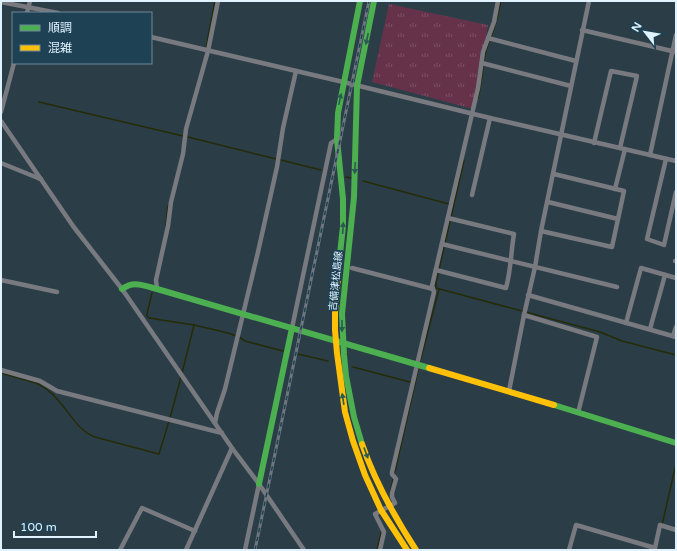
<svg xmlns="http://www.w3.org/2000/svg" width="677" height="551" viewBox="0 0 677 551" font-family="'Varela Round','Noto Sans JP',sans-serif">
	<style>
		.park { fill: url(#park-tufts) }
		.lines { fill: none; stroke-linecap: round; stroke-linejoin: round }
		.stream { stroke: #252b07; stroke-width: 1.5 }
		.street { stroke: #787a80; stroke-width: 4.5 }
		.fast { stroke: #4caf50; stroke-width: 6 }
		.slow { stroke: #ffc107; stroke-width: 6 }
		.rail-casing { stroke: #6e777f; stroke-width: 3 }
		.rail { stroke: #1f4154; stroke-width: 1.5; stroke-dasharray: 4.5; stroke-linecap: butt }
		.oneway { fill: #2a5c53 }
		.labels { text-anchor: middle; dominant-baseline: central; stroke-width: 3.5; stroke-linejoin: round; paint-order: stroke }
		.street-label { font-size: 10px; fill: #dff2fe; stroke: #1f4154 }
	</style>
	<defs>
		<pattern id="park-tufts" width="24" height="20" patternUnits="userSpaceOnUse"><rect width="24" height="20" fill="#66324a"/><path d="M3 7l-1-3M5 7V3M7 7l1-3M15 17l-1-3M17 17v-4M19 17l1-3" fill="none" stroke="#7b5065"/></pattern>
	</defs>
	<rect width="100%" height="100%" fill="#2b3e48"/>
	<!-- park -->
	<polygon class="park" points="389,4 488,25 473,109 372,82"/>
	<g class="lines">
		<!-- stream -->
		<g class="stream">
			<polyline points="497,19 501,1"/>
			<polyline points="206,48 215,1"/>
			<path d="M478,98c4,-14 4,-29 7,-43 2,-11 8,-21 11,-33"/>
			<polyline points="39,102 183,136"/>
			<polyline points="188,137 276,159"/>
			<polyline points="281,160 321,170"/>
			<polyline points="346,177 351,178"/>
			<polyline points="363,181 449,204"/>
			<polyline points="451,217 464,160"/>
			<polyline points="450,221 436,283 436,288 600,332 622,341 676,355"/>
			<polyline points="166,226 167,212 168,206"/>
			<polyline points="152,293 147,314 147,316 149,318 194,325"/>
			<polyline points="298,354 328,361"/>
			<polyline points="420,362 439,289"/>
			<polyline points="353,367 410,382"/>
			<path d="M1,373l35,10c9,4 16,10 22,17 12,13 20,31 37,37l64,17 10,-33"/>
			<path d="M182,373l12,-48c15,4 39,7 51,16l38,10"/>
			<polyline points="170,418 181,377"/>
			<polyline points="390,493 419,366"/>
			<polyline points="662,525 676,464"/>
			<polyline points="377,550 381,533"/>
		</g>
		<!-- street -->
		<g class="street">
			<polyline points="1,2 58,13"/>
			<polyline points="27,13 30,1"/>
			<polyline points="582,30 676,52"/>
			<polyline points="151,37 339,81 490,118 676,161"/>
			<polyline points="488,38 576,61"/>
			<polyline points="482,63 571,86"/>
			<polyline points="1,112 14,63"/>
			<polyline points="1,121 73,226 122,289 232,448 259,484 304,550"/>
			<polyline points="594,143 611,71 637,76 620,148"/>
			<polyline points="650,155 676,35"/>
			<polyline points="666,159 647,239 664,245 676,192"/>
			<polyline points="1,163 38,178 41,179"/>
			<polyline points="615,189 625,149"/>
			<polyline points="472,195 490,118"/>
			<polyline points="548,202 618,219"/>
			<polyline points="541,231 612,247 624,191 554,174"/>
			<polyline points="442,244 617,287"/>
			<polyline points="675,261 676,261"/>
			<polyline points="352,268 433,289"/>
			<path d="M436,270l70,18c5,-18 5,-37 8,-54l-66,-16"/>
			<polyline points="1,280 57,292"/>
			<polyline points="157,289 156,280 168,226 171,202 183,154 186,129 208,51 218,1"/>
			<polyline points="528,295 676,337"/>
			<polyline points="524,315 597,337 578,413"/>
			<polyline points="626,323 641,268 676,278"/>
			<polyline points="292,328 331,143 337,139"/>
			<polyline points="650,329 665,275"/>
			<polyline points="673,336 676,327"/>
			<polyline points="1,370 40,381 57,391 222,433"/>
			<polyline points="509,391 524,315 535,267 541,231 589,1"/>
			<polyline points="215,423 217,413 225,389 258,252 277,167 283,128 296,71"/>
			<polyline points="120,550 142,508 195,531"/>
			<polyline points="186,550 232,448"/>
			<polyline points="245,550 259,484"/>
			<polyline points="380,550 384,532 375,514 395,503 392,497 392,493 396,479 392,474 392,472 434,292 432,286 478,88 483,52 494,22 498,1"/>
			<polyline points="569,550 576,525 655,548 660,525 676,530"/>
		</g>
		<!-- fast -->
		<g class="fast">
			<polyline points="340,254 343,226 343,199 337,139 338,113 360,1"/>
			<path d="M122,289c13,-9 21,-3 35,0l272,79"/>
			<polyline points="554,405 676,443"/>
			<polyline points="362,444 354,417 346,376 344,355 342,314 354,197 357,86 374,1"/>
			<polyline points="259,484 292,328"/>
		</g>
		<!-- slow -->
		<g class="slow">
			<polyline points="340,254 335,313 335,330 337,353 345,412 353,441 365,475 381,510 407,550"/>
			<polyline points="429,368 554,405"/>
			<path d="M362,444c13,38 32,72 54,106"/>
		</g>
		<defs>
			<polyline id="rail" points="255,550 369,1"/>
		</defs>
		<!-- rail casing -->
		<use href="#rail" class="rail-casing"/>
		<!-- rail -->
		<use href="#rail" class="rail"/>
	</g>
	<!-- one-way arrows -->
	<defs><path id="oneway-solid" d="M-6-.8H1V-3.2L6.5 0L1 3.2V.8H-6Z"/></defs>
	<g class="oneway">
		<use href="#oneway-solid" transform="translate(367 39) rotate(102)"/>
		<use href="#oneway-solid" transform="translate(340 99) rotate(-78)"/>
		<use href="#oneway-solid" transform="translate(355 168) rotate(92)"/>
		<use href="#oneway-solid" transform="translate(343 228) rotate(-87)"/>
		<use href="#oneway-solid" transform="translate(342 326) rotate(90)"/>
		<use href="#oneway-solid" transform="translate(343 399) rotate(-99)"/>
		<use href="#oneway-solid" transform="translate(366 453) rotate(70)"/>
	</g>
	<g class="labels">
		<!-- street labels -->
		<g class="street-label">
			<text transform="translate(336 281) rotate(-84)">吉備津松島線</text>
		</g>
	</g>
	<!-- border -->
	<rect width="677" height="551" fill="none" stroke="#dff2fe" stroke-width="4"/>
	<!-- legend -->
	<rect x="12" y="12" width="140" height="52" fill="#1f4154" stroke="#6c8898"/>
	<rect x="20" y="25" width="20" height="6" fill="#4caf50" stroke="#6c8898"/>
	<text x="48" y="32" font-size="12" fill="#dff2fe">順調</text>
	<rect x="20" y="45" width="20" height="6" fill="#ffc107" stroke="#6c8898"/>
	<text x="48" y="52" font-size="12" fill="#dff2fe">混雑</text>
	<!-- north arrow -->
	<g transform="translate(645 32) rotate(301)" stroke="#1f4154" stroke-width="3" paint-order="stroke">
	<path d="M0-3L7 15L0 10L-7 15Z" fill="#dff2fe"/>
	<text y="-6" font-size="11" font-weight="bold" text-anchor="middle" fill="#dff2fe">N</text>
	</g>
	<!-- scale -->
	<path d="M14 531v6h82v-6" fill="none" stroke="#dff2fe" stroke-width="2"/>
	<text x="20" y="531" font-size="12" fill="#dff2fe" stroke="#1f4154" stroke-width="3" paint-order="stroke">100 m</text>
</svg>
